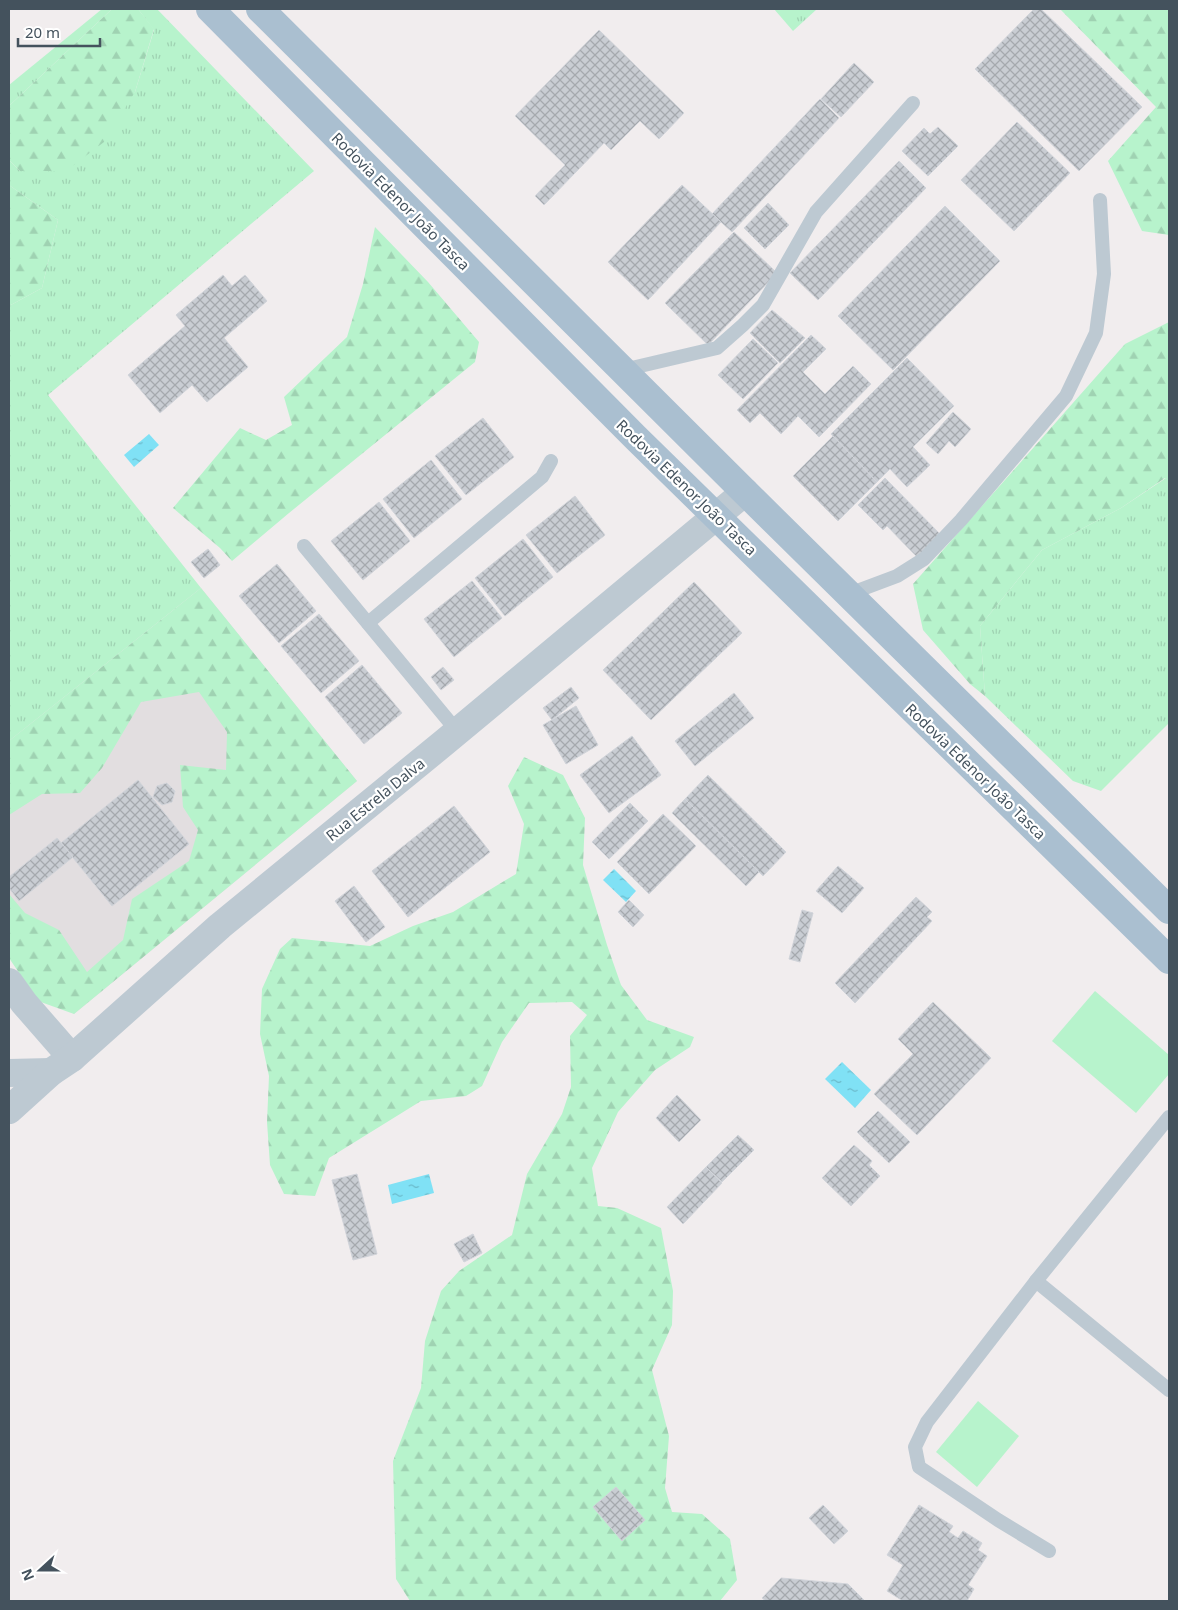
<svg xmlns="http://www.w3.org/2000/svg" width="1178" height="1610" viewBox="0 0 1178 1610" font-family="'Noto Sans',sans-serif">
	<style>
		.education { fill: #e2dee0 }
		.grass { fill: url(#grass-tufts) }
		.forest { fill: url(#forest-firs) }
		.garden { fill: #b7f3cc }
		.water { fill: url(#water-ripples) }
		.building { fill: url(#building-cross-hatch); stroke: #d1d4da }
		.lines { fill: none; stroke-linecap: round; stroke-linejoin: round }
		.service { stroke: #bdc9d2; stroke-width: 14 }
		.minor { stroke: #bdc9d2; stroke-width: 28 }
		.primary { stroke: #aabfd0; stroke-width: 28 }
		.labels { text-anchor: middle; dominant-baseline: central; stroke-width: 4.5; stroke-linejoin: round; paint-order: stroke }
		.street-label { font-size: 15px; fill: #44525d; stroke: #fff }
	</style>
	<defs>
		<pattern id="grass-tufts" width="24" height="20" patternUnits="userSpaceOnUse" patternTransform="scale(1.25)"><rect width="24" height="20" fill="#b7f3cc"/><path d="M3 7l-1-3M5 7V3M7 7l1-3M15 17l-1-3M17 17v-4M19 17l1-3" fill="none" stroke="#9fd2b2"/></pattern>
		<pattern id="forest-firs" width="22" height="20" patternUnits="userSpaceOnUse" patternTransform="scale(1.25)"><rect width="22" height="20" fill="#b7f3cc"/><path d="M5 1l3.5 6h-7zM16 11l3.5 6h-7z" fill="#9fd2b2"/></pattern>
		<pattern id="water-ripples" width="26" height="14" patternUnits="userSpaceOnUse" patternTransform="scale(1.25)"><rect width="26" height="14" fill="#80e1f5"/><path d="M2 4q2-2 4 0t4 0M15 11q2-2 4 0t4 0" fill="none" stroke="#6ab9ca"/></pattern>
		<pattern id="building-cross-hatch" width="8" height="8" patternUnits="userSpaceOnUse" patternTransform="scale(1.25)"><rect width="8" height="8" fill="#c9cdd3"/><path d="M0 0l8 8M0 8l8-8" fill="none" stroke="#a5a9ae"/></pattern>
	</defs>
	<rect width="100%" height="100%" fill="#f1edee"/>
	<!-- education -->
	<polygon class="education" points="201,588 357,781 74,1014 9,958 9,741"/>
	<!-- grass -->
	<g class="grass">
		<polygon points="102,9 112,9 9,106 9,85"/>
		<polygon points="138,9 157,9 314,171 48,395 201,588 9,741 9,306 42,288 58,220 9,185 9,160 20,171 135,92 154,30"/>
		<polygon points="774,9 817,9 793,31"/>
		<polygon points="1166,478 1169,480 1169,723 1101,791 1073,781 985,696 980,626 1042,550 1121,508"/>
	</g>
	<!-- forest -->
	<g class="forest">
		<polygon points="112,9 138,9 154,29 135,92 104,142 66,171 20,171 9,160 9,106"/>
		<polygon points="1060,9 1169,9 1169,235 1142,231 1108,161 1156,107"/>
		<polygon points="9,185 58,220 42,288 9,306"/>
		<polygon points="375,227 428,282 479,342 475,362 289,513 232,561 220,548 173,508 240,428 266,440 292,425 284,397 347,337 363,284"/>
		<polygon points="1169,322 1169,480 1165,478 1121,508 1042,550 980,626 985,696 970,684 923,630 913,584 1125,344"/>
		<polygon points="201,588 357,781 74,1014 38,1001 9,958 9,894 25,913 59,930 87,972 123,940 132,899 189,861 198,830 183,807 180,765 226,770 227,732 199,692 141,702 102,768 80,793 42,794 9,815 9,741"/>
		<polygon points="524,757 563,775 585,818 583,865 607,945 621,985 647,1020 694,1037 690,1047 655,1070 618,1112 592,1168 598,1206 617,1208 661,1228 673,1291 672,1325 652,1370 669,1436 665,1488 672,1512 702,1514 730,1539 737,1580 720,1601 410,1601 396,1579 393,1461 421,1388 425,1341 441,1291 459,1271 512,1235 527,1174 562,1114 571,1087 570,1036 587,1015 572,1002 529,1003 502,1042 482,1086 466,1096 421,1101 329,1158 315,1196 284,1194 270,1165 267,1122 269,1076 260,1034 262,989 280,949 292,938 370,946 413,926 453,912 516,874 524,824 508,786"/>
	</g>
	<!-- garden -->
	<g class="garden">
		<polygon points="1095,991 1169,1055 1169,1074 1136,1113 1052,1041"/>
		<polygon points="978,1401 1019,1436 977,1487 936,1452"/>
	</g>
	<!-- water -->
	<g class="water">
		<polygon points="149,434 159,445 134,467 124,455"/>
		<polygon points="614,869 636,891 626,902 603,880"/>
		<polygon points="842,1062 871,1090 855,1108 825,1079"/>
		<polygon points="429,1174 434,1193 392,1204 388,1185"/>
	</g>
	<!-- building -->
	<g class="building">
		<polygon points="1034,9 1041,9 1142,107 1079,171 975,69"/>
		<polygon points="599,30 684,113 659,139 640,121 611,150 604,143 544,205 535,196 565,165 515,116"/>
		<polygon points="854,63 874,82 841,117 821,99"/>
		<polygon points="820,99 839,118 732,232 712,214"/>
		<polygon points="1017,122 1070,173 1014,231 961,180"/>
		<polygon points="938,127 958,146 928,176 902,151 924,128 930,134"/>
		<polygon points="899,161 926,188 818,300 790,273"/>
		<polygon points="682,185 721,222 648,300 608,262"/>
		<polygon points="768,203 789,225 765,249 744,228"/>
		<polygon points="945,206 1000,261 893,370 838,316"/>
		<polygon points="734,232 777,273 708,345 665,303"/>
		<polygon points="223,275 232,286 245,275 267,301 224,338 248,367 207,402 192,385 160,413 128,375 185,326 176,315"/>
		<polygon points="772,310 805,338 780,363 750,333"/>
		<polygon points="811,335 826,349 803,372 825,394 853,366 871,384 819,437 798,416 781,434 760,413 750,423 737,410"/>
		<polygon points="753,339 778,363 743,399 718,375"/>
		<polygon points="907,358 954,406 913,447 930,465 907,487 890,469 877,482 831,434"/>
		<polygon points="953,412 971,429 955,447 949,441 938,454 926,443"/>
		<polygon points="483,418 514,457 466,495 435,456"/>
		<polygon points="833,436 877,482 838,521 793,476"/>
		<polygon points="431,460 462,499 414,538 383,499"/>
		<polygon points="885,478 940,534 917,557 887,526 883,530 858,505"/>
		<polygon points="575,496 605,535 557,573 526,535"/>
		<polygon points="379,502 410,541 363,580 331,541"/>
		<polygon points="523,539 553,577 505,616 475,578"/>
		<polygon points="208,549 220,565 204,578 191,562"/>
		<polygon points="277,564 316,611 279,643 239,596"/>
		<polygon points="472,581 502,618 454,657 424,619"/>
		<polygon points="694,582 742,633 651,720 603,670"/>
		<polygon points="319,614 359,661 321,693 281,646"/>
		<polygon points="362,665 402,713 364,744 325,697"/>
		<polygon points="443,667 454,680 441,690 431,677"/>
		<polygon points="571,687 579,698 552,720 543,708"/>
		<polygon points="734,693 754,718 695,766 675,741"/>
		<polygon points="576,706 598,745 566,764 543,725"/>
		<polygon points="632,736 661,775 609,813 580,775"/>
		<polygon points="708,775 786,852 763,876 685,799"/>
		<polygon points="138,780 189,844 112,906 61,843"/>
		<polygon points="167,783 175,791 172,802 162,805 153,797 157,786"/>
		<polygon points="685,799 759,872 746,886 672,813"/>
		<polygon points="630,803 648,821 609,859 592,842"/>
		<polygon points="454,806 490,852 408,917 372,871"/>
		<polygon points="663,814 696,846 649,894 617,862"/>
		<polygon points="57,838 73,857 19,901 9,888 9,877"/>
		<polygon points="838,866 864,888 842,913 816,891"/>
		<polygon points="354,886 385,927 366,942 335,901"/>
		<polygon points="916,897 932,912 927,917 932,921 855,1003 835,983"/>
		<polygon points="629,900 644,915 633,927 618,912"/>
		<polygon points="802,910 813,913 800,962 789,959"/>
		<polygon points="933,1002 991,1058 917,1135 874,1094 913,1054 898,1039"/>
		<polygon points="677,1095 701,1120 679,1142 656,1118"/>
		<polygon points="878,1111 910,1142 889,1163 857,1132"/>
		<polygon points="738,1135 754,1150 722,1182 706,1167"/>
		<polygon points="854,1145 872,1161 869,1165 880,1176 851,1206 822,1178"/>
		<polygon points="706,1167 722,1183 683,1224 667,1207"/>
		<polygon points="357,1174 377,1254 353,1260 332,1180"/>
		<polygon points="473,1234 482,1253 464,1262 454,1244"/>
		<polygon points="616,1487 645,1520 622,1541 593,1507"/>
		<polygon points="823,1505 848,1531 834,1544 809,1518"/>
		<polygon points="919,1505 953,1526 949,1532 958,1538 963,1531 982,1543 978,1550 987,1556 968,1585 974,1589 967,1601 903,1601 887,1591 903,1565 887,1555"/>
		<polygon points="781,1578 848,1584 865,1601 766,1601 762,1598"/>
	</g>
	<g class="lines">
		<!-- service -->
		<g class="service">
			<polyline points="623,370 717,348 743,325 763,305 816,212 913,103"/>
			<polyline points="304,546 457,731"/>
			<polyline points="849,594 897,576 924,559 961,520 1066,396 1096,333 1104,274 1100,200"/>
			<polyline points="368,623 542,477 551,461"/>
			<polyline points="1036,1281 1169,1390"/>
			<polyline points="1049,1551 998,1520 919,1467 915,1447 927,1422 1036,1281 1169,1117"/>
		</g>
		<!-- minor -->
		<g class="minor">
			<polyline points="9,982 24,1003 72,1058"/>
			<polyline points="9,1073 51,1072"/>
			<polyline points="9,1110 51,1072 72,1058 220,926 446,741 745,492"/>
		</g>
		<!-- primary -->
		<g class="primary">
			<polyline points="210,9 635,437 1169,960"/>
			<polyline points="260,9 745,492 1169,910"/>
		</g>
	</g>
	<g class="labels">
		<!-- street labels -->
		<g class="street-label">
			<text transform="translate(401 201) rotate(45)">Rodovia Edenor João Tasca</text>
			<text transform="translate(687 487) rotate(44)">Rodovia Edenor João Tasca</text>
			<text transform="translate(976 771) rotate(44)">Rodovia Edenor João Tasca</text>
			<text transform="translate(375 799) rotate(-39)">Rua Estrela Dalva</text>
		</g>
	</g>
	<!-- border -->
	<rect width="1178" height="1610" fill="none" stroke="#44525d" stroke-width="20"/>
	<!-- north arrow -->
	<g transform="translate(40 1570) rotate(249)" stroke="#ffffff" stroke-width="4" paint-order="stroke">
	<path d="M0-4L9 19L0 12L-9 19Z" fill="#44525d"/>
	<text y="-8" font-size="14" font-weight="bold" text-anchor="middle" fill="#44525d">N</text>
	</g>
	<!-- scale -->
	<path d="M18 38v8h82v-8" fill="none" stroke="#44525d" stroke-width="2.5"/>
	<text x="25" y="38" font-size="15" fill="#44525d" stroke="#ffffff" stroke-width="4" paint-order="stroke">20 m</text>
</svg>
